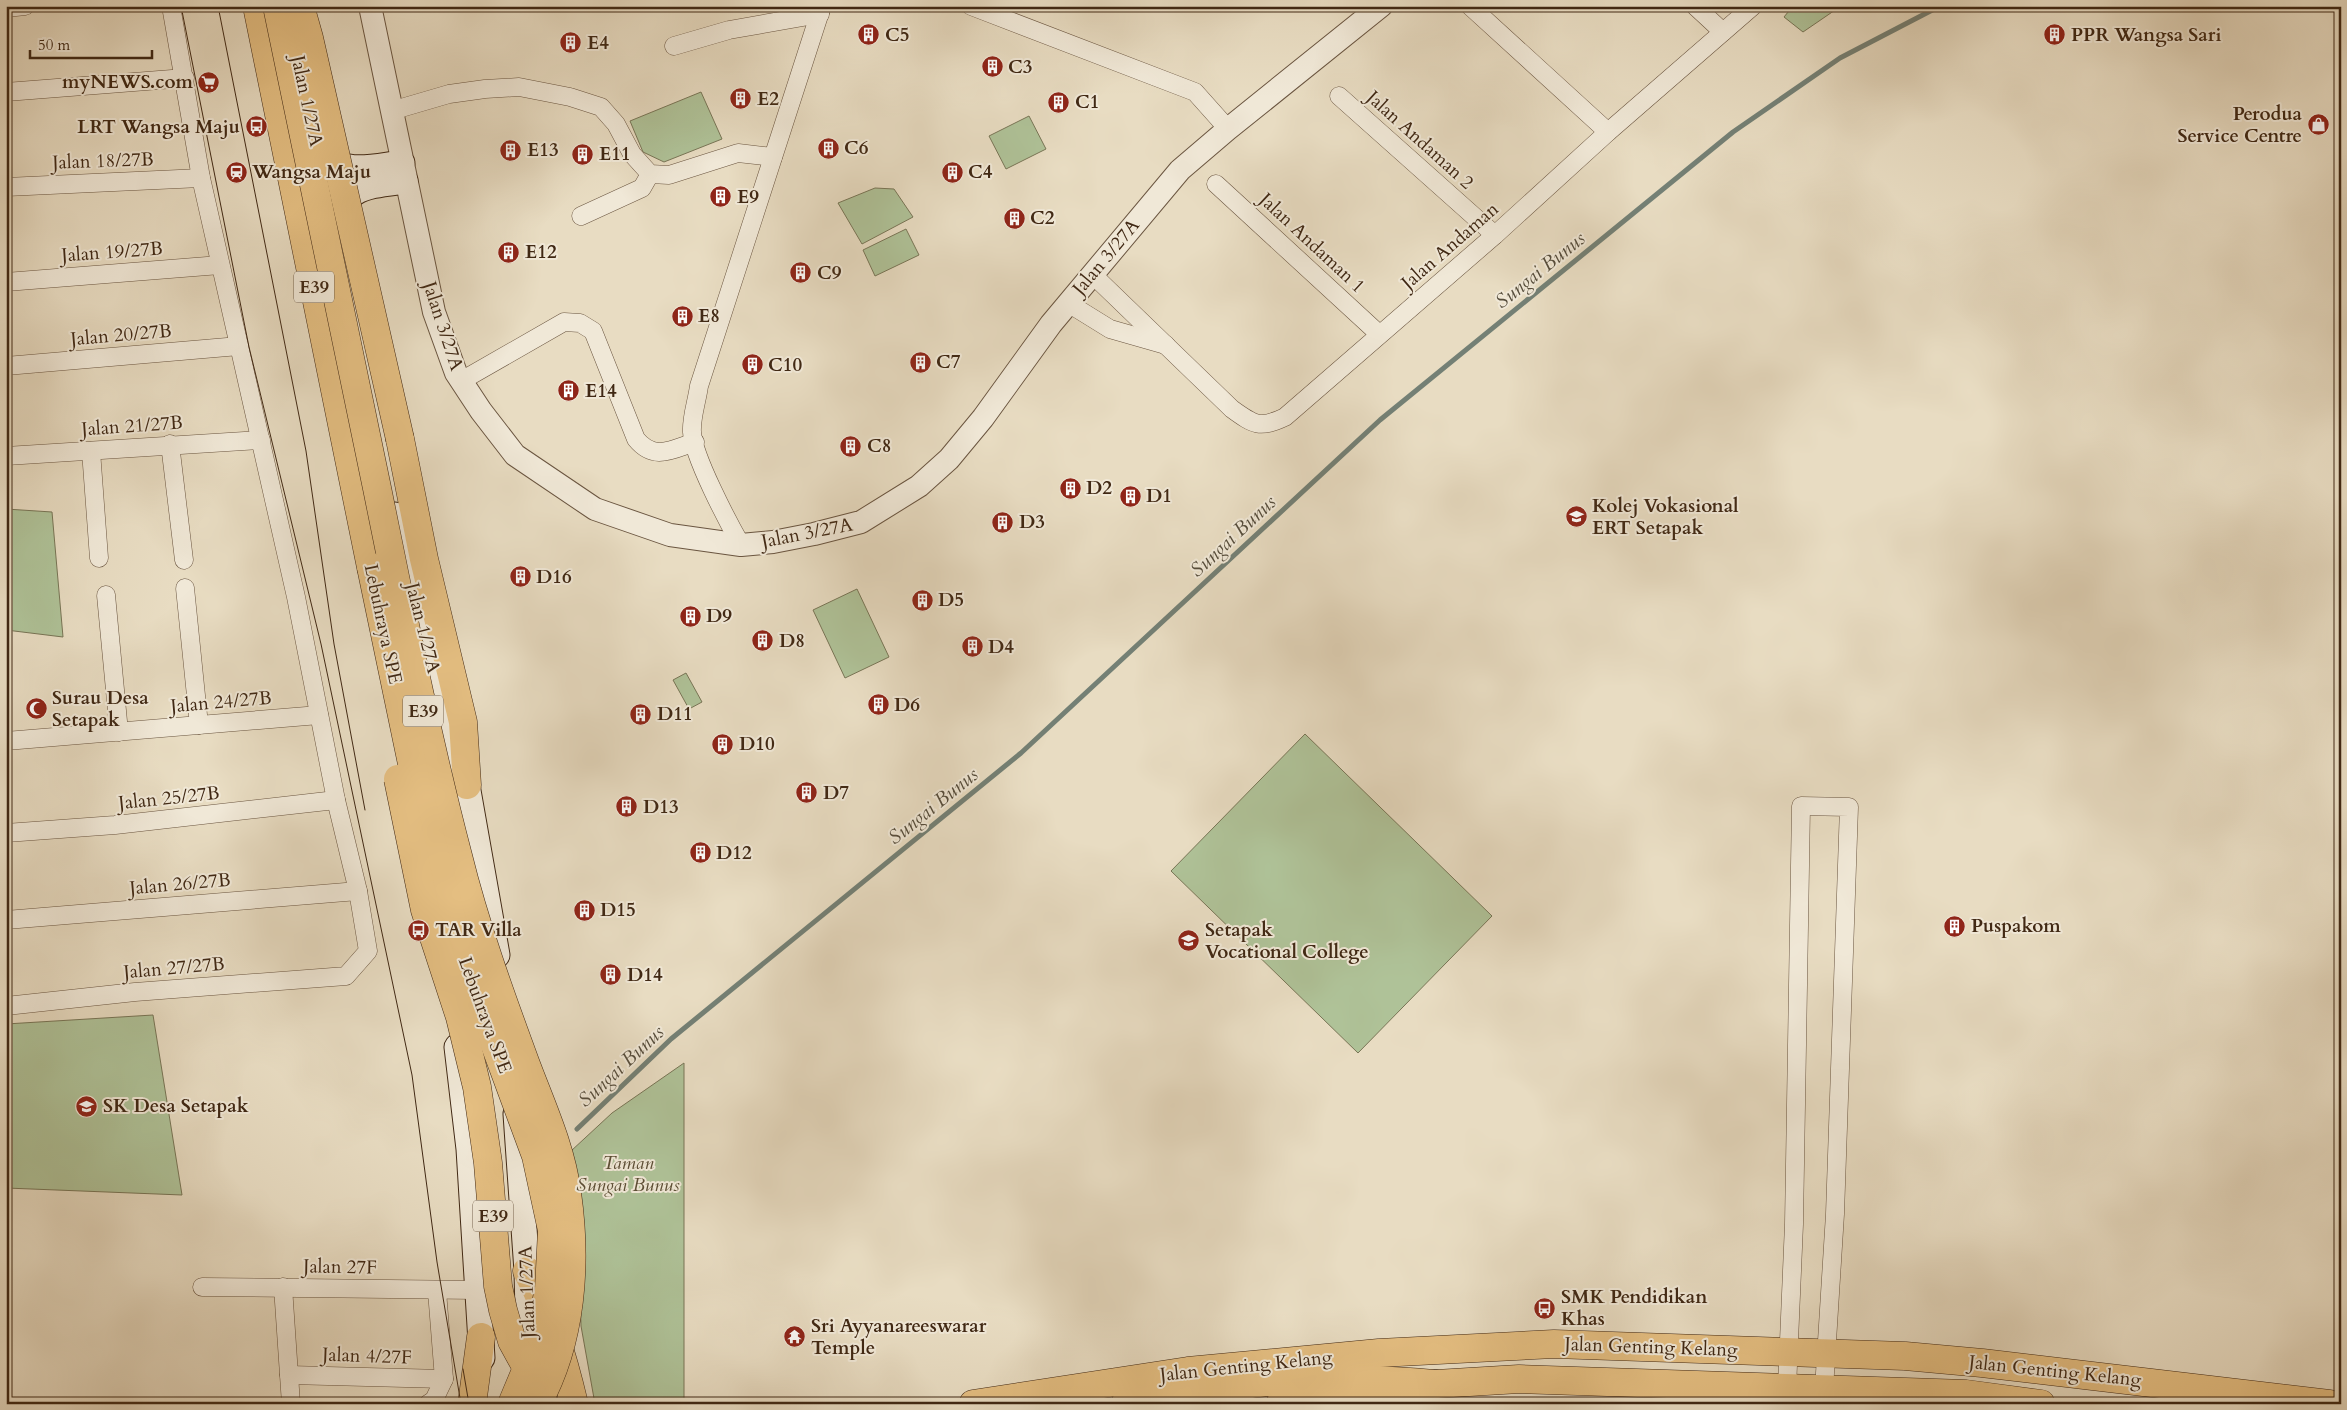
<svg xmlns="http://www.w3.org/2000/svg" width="2347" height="1410" viewBox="0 0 2347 1410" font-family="Cardo,serif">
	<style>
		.green { fill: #afc298; stroke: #787556 }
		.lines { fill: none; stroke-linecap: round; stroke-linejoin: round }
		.stream { stroke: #748075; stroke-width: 5 }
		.minor-casing { stroke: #6a5540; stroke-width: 19 }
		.tertiary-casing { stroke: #6a5540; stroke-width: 24 }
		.secondary-casing { stroke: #402814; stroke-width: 27 }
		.primary-casing { stroke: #402814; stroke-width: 29 }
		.motorway-casing { stroke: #402814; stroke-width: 29 }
		.minor { stroke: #f0e8d7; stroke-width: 18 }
		.tertiary { stroke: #f0e8d7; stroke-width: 22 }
		.secondary { stroke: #f0e8d7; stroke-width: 25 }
		.primary { stroke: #e4be81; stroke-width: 28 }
		.motorway { stroke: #e4be81; stroke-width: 28 }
		.tram { stroke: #402814; stroke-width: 1 }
		.motorway-bridge-casing { stroke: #402814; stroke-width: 29; stroke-linecap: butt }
		.motorway-bridge { stroke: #e4be81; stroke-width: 28 }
		.labels { text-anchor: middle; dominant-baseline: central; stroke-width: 4; stroke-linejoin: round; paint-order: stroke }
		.shield { fill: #f0e8d7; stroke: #75624e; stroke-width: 1 }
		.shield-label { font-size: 18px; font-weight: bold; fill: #402814 }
		.poi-label { font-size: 19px; font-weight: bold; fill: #402814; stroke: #f0e8d7; text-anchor: start }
		.street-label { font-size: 19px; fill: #402814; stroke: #f0e8d7 }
		.park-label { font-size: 19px; font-style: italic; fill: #5c4e35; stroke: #f0e8d7 }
		.water-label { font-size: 20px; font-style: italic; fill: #564d3c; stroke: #f0e8d7 }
	</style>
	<rect width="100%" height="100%" fill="#e8dcc2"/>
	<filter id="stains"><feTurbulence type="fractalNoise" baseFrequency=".004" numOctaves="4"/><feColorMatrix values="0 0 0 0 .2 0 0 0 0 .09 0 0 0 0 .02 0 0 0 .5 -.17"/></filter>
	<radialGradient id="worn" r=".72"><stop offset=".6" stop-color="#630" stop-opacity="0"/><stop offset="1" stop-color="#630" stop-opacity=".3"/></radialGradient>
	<!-- green -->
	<g class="green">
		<polygon points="1793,6 1841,6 1803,32 1784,17"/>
		<polygon points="701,92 722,139 664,162 643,152 630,121"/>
		<polygon points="1029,116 1046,149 1006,169 989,136"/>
		<polygon points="875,188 894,189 913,217 862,244 838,203"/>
		<polygon points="906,229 919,255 875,276 863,250"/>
		<polygon points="6,509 52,512 63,637 6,630"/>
		<polygon points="857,589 889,657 845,678 813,610"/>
		<polygon points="686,673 702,702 689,709 673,680"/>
		<polygon points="1305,734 1492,916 1358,1053 1171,871"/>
		<polygon points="153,1015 182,1195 6,1188 6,1024"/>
		<polygon points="684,1063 684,1404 595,1404 581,1326 578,1233 571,1151 612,1113"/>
	</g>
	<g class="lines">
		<!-- stream -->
		<polyline class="stream" points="577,1129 671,1039 1021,753 1380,420 1733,132 1840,58 1940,6"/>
		<defs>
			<g id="minor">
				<polyline points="971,6 1195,92 1228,129"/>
				<polyline points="1470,6 1608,132"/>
				<polyline points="1695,6 1723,32"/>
				<polyline points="6,8 25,6"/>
				<polyline points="674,46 729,30 820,14"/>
				<polyline points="6,92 185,78"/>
				<polyline points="1339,96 1495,235"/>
				<polyline points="391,111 449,94 485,89 519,87 570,97 601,107 616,124 632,154 650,174 669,175 738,153 773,157"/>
				<polyline points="1216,184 1379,334"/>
				<polyline points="6,187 201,178"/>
				<polyline points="581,216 642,188 650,174"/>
				<path d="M1092,274l140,135c22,16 28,20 53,8l210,-182 113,-103 145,-126"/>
				<polyline points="6,282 220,265"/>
				<polyline points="1068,303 1110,329 1166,345"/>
				<polyline points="6,366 239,346"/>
				<path d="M461,381l103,-59 16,1 13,8 43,108c18,22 35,11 59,3"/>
				<polyline points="170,444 184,560"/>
				<polyline points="91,451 99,558"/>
				<polyline points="6,456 261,440"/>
				<path d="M741,545c-13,-23 -48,-89 -49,-113 -1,-14 5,-31 7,-46l123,-380"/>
				<polyline points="185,588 199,725"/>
				<polyline points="106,595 119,732"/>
				<polyline points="6,741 319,715"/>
				<polyline points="6,833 115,825 336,800"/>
				<polyline points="6,920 358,891"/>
				<polyline points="6,1006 135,992 346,976 368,951 358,891 336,800 296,597 201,178 171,6"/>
				<polyline points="202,1287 478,1290"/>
				<polyline points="283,1287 291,1404"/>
				<polyline points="289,1375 444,1379"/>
				<polyline points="1787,1388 1794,1224 1801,806 1849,807 1835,1214 1824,1389"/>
				<polyline points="428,1404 434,1400 444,1379 437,1291"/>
			</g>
			<polyline id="tertiary" points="370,6 434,312 456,373 481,411 515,455 595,509 670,535 741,545 773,542 814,534 861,522 919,486 949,459 983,418 1051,324 1180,170 1228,129 1381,6"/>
			<g id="secondary">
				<path d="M323,154c22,22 52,12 79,9"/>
				<path d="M335,233c4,-47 32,-47 70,-52"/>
				<polyline points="395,515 446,714 467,785 497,955"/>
				<polyline points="457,1047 469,1149 482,1358"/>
				<polyline points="516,1114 527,1271 529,1354"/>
			</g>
			<g id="primary">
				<path d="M527,1271c23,42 36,87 47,133"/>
				<polyline points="472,1404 481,1337"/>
				<polyline points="973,1404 1188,1371 1379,1353 1554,1344 1905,1356 1982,1363 2329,1404"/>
				<polyline points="1280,1404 1336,1395 1436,1384 1519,1379 1966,1394 2041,1404"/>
			</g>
			<g id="motorway">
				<polyline points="257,6 371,567"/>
				<polyline points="400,439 424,559 463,722 467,785"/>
				<path d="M1125,1404c62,-10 125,-23 189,-25 41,-1 81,2 122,5"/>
			</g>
		</defs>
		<!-- minor casing -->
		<use href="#minor" class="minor-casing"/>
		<!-- tertiary casing -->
		<use href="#tertiary" class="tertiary-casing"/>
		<!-- secondary casing -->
		<use href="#secondary" class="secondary-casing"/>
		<!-- primary casing -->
		<use href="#primary" class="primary-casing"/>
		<!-- motorway casing -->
		<use href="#motorway" class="motorway-casing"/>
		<!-- minor -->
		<use href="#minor" class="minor"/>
		<!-- tertiary -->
		<use href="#tertiary" class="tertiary"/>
		<!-- secondary -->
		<use href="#secondary" class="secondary"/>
		<!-- primary -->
		<use href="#primary" class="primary"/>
		<!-- motorway -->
		<use href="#motorway" class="motorway"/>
		<!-- tram -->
		<g class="tram">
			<polyline points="181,6 249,347 321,644 412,1075 437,1262 461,1404"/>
			<polyline points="218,6 306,451 334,644 365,810"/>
			<polyline points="463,1369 469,1404"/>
		</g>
		<defs>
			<g id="motorway-bridge">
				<path d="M277,6c33,161 66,322 100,482 25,123 49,246 81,368 17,69 42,138 67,206 16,43 36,85 42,131 10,70 5,148 -30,211"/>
				<polyline points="300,6 309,38 400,439"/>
				<polyline points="371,567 415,778 453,924 478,999 536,1156 552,1230 549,1289 538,1342 512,1404"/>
				<polyline points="398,779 425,910 460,1017 477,1087 488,1163 498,1286 503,1310 512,1341 534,1381"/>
			</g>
		</defs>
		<!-- motorway-bridge casing -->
		<use href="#motorway-bridge" class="motorway-bridge-casing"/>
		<!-- motorway-bridge -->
		<use href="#motorway-bridge" class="motorway-bridge"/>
	</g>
	<!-- icons -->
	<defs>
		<symbol id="building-disc" viewBox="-11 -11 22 22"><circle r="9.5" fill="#8f2418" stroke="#f0e8d7"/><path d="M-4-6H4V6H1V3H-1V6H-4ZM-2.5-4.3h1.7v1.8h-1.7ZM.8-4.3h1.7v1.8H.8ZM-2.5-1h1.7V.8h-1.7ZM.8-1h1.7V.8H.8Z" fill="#fff"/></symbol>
		<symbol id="supermarket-disc" viewBox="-11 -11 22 22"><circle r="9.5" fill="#8f2418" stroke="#f0e8d7"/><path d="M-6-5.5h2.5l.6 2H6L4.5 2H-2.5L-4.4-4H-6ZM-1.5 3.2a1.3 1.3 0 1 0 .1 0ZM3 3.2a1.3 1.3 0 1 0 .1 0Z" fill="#fff"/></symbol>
		<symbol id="shop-disc" viewBox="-11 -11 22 22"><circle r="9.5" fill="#8f2418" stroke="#f0e8d7"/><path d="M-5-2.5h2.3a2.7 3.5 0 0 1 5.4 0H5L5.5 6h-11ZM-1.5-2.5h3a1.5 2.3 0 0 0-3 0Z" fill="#fff"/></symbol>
		<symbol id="bus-disc" viewBox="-11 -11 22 22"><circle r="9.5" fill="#8f2418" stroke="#f0e8d7"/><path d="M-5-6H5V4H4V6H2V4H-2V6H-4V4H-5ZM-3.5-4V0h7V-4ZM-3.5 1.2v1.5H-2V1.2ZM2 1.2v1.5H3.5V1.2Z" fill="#fff"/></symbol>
		<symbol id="station-disc" viewBox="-11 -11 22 22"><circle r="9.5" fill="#8f2418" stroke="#f0e8d7"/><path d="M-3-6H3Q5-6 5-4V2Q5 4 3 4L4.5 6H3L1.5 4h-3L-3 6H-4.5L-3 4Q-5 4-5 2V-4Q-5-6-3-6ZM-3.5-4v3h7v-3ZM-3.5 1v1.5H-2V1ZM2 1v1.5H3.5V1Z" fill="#fff"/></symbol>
		<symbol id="university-disc" viewBox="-11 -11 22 22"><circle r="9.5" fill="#8f2418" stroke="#f0e8d7"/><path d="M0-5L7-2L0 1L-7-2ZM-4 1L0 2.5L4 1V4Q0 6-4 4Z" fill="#fff"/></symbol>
		<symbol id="mosque-disc" viewBox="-11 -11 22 22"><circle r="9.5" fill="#8f2418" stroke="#f0e8d7"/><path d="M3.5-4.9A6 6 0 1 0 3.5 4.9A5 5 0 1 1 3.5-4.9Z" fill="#fff"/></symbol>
		<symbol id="school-disc" viewBox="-11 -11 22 22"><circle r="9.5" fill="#8f2418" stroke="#f0e8d7"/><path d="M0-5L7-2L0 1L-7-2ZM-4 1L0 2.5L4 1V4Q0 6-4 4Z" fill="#fff"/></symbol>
		<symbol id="temple-disc" viewBox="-11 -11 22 22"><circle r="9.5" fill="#8f2418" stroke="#f0e8d7"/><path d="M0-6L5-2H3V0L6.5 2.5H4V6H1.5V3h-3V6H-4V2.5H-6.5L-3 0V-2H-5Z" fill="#fff"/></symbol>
	</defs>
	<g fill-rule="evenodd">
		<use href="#building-disc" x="856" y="22" width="25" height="25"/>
		<use href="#building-disc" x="2042" y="22" width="25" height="25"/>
		<use href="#building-disc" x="558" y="30" width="25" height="25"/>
		<use href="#building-disc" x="980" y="54" width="25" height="25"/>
		<use href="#supermarket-disc" x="196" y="70" width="25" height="25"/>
		<use href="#building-disc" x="728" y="86" width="25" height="25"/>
		<use href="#building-disc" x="1046" y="90" width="25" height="25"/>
		<use href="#shop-disc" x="2306" y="112" width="25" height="25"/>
		<use href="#bus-disc" x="244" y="114" width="25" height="25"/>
		<use href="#building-disc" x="816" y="136" width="25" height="25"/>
		<use href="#building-disc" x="498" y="138" width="25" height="25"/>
		<use href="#building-disc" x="570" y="142" width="25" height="25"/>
		<use href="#station-disc" x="224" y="160" width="25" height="25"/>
		<use href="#building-disc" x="940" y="160" width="25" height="25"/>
		<use href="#building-disc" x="708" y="184" width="25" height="25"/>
		<use href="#building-disc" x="1002" y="206" width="25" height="25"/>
		<use href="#building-disc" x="496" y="240" width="25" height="25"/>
		<use href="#building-disc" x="788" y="260" width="25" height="25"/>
		<use href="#building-disc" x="670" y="304" width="25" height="25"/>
		<use href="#building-disc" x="908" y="350" width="25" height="25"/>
		<use href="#building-disc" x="740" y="352" width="25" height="25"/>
		<use href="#building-disc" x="556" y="378" width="25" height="25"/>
		<use href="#building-disc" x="838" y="434" width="25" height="25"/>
		<use href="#building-disc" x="1058" y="476" width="25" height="25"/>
		<use href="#building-disc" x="1118" y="484" width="25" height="25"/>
		<use href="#university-disc" x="1564" y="504" width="25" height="25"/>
		<use href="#building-disc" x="990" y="510" width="25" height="25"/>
		<use href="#building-disc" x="508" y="564" width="25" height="25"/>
		<use href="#building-disc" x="910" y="588" width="25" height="25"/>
		<use href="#building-disc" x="678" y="604" width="25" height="25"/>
		<use href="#building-disc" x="750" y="628" width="25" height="25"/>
		<use href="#building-disc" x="960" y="634" width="25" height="25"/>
		<use href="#building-disc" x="866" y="692" width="25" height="25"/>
		<use href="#mosque-disc" x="24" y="696" width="25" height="25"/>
		<use href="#building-disc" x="628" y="702" width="25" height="25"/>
		<use href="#building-disc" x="710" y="732" width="25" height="25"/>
		<use href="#building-disc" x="794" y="780" width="25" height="25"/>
		<use href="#building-disc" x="614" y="794" width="25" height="25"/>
		<use href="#building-disc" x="688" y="840" width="25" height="25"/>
		<use href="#building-disc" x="572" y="898" width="25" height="25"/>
		<use href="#building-disc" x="1942" y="914" width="25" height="25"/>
		<use href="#bus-disc" x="406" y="918" width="25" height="25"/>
		<use href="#school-disc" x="1176" y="928" width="25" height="25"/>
		<use href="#building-disc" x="598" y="962" width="25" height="25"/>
		<use href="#school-disc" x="74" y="1094" width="25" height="25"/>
		<use href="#bus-disc" x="1532" y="1296" width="25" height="25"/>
		<use href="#temple-disc" x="782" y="1324" width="25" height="25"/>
	</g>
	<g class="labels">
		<!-- shield labels -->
		<g class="shield">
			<rect x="294" y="271.5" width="40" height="31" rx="4"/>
			<rect x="403" y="695.5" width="40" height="31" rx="4"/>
			<rect x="473" y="1200.5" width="40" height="31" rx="4"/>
		</g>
		<g class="shield-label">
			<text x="314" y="287">E39</text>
			<text x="423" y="711">E39</text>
			<text x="493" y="1216">E39</text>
		</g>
		<!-- poi labels -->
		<g class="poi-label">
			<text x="885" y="35">C5</text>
			<text x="2071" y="35">PPR Wangsa Sari</text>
			<text x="587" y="43">E4</text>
			<text x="1008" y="67">C3</text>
			<text x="193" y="82" text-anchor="end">myNEWS.com</text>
			<text x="757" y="99">E2</text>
			<text x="1075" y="102">C1</text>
			<text x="2302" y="114" text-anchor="end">Perodua<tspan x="2302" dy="22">Service Centre</tspan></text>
			<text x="240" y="127" text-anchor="end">LRT Wangsa Maju</text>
			<text x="844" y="148">C6</text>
			<text x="527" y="150">E13</text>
			<text x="599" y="154">E11</text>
			<text x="252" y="172">Wangsa Maju</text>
			<text x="968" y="172">C4</text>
			<text x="737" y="197">E9</text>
			<text x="1030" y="218">C2</text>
			<text x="525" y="252">E12</text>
			<text x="817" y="273">C9</text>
			<text x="698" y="316">E8</text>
			<text x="936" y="362">C7</text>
			<text x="768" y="365">C10</text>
			<text x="585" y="391">E14</text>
			<text x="867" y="446">C8</text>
			<text x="1086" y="488">D2</text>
			<text x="1146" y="496">D1</text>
			<text x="1592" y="506">Kolej Vokasional<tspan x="1592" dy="22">ERT Setapak</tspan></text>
			<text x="1019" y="522">D3</text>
			<text x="536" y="577">D16</text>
			<text x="938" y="600">D5</text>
			<text x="706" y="616">D9</text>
			<text x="779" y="641">D8</text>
			<text x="988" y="647">D4</text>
			<text x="52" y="698">Surau Desa<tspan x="52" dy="22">Setapak</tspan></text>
			<text x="894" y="705">D6</text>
			<text x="657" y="714">D11</text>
			<text x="739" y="744">D10</text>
			<text x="823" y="793">D7</text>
			<text x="643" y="807">D13</text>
			<text x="716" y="853">D12</text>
			<text x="600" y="910">D15</text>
			<text x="1971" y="926">Puspakom</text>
			<text x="435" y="930">TAR Villa</text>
			<text x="1205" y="930">Setapak<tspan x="1205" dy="22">Vocational College</tspan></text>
			<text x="627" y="975">D14</text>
			<text x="103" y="1106">SK Desa Setapak</text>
			<text x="1561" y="1297">SMK Pendidikan<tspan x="1561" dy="22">Khas</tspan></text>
			<text x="811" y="1326">Sri Ayyanareeswarar<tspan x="811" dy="22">Temple</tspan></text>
		</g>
		<!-- street labels -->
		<g class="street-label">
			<text transform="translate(307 101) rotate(78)">Jalan 1/27A</text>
			<text transform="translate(1420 140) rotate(42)">Jalan Andaman 2</text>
			<text transform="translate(103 161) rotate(-2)">Jalan 18/27B</text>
			<text transform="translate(1312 243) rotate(43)">Jalan Andaman 1</text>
			<text transform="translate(1450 246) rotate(-41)">Jalan Andaman</text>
			<text transform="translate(112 252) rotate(-4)">Jalan 19/27B</text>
			<text transform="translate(1106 257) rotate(-50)">Jalan 3/27A</text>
			<text transform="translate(443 326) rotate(72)">Jalan 3/27A</text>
			<text transform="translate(121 335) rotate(-5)">Jalan 20/27B</text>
			<text transform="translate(132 426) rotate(-4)">Jalan 21/27B</text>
			<text transform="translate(807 533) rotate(-11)">Jalan 3/27A</text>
			<text transform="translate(383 624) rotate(78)">Lebuhraya SPE</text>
			<text transform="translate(423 628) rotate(76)">Jalan 1/27A</text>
			<text transform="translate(221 702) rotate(-5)">Jalan 24/27B</text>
			<text transform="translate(169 798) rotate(-6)">Jalan 25/27B</text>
			<text transform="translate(180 884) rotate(-5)">Jalan 26/27B</text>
			<text transform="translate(174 968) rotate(-5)">Jalan 27/27B</text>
			<text transform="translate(485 1015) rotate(70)">Lebuhraya SPE</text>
			<text transform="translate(340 1267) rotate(1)">Jalan 27F</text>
			<text transform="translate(527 1292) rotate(-92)">Jalan 1/27A</text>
			<text transform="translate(1651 1347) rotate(2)">Jalan Genting Kelang</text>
			<text transform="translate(367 1356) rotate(2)">Jalan 4/27F</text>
			<text transform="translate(1246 1366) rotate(-6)">Jalan Genting Kelang</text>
			<text transform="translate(2055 1371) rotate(6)">Jalan Genting Kelang</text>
		</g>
		<!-- park labels -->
		<g class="park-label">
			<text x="628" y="1163">Taman<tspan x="628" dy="22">Sungai Bunus</tspan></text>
		</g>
		<!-- water labels -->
		<g class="water-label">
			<text transform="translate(1540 270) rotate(-39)">Sungai Bunus</text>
			<text transform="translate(1233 536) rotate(-43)">Sungai Bunus</text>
			<text transform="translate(933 806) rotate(-39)">Sungai Bunus</text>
			<text transform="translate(621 1066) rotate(-43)">Sungai Bunus</text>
		</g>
	</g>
	<!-- margin -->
	<rect width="2347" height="1410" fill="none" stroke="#e8dcc2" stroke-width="25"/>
	<rect x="8" y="8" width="2332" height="1395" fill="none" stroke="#402814" stroke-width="2.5"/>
	<rect x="12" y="12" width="2322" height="1385" fill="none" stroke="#402814"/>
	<!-- scale -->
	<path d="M30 50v8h122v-8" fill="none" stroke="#402814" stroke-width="2.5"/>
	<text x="38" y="50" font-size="15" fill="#402814" stroke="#f0e8d7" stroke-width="4" paint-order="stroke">50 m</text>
	<rect width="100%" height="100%" filter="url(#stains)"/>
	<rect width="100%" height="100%" fill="url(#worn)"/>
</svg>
